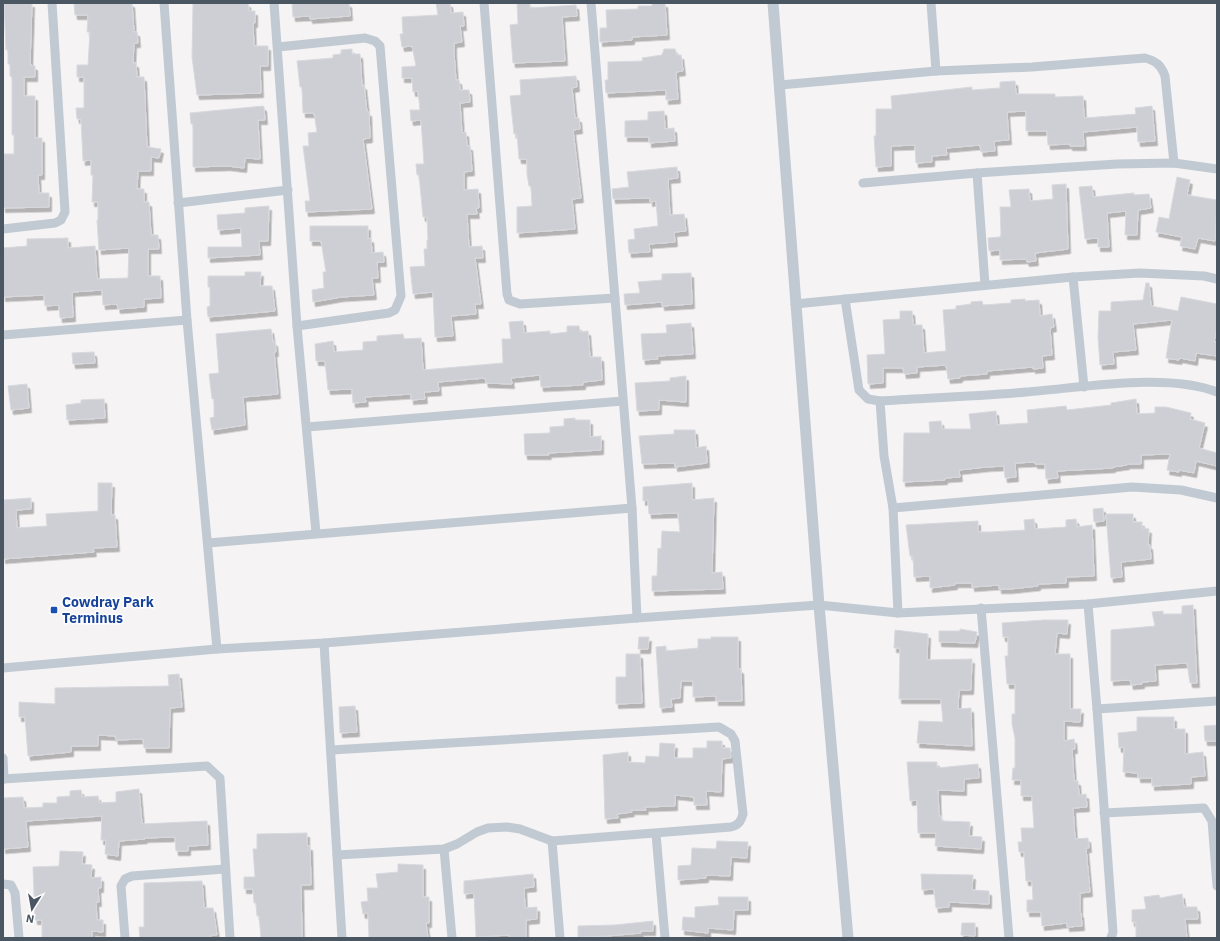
<svg xmlns="http://www.w3.org/2000/svg" width="1220" height="941" viewBox="0 0 1220 941" font-family="'IBM Plex Sans',sans-serif">
	<style>
		.building { fill: #cdcfd5; stroke: #d7d9de; filter: url(#shadow) }
		.lines { fill: none; stroke-linecap: round; stroke-linejoin: round }
		.minor { stroke: #c1cad2; stroke-width: 9 }
		.tertiary { stroke: #c1cad2; stroke-width: 11 }
		.transit-dot { fill: #1a4fb4; stroke: #fff; stroke-width: 1.5 }
		.labels { text-anchor: middle; dominant-baseline: central; stroke-width: 3; stroke-linejoin: round; paint-order: stroke }
		.transit-label { font-size: 14px; font-weight: bold; fill: #164399; stroke: #fff; text-anchor: start }
	</style>
	<defs>
		<filter id="shadow"><feDropShadow dx="2.5" dy="4.5" stdDeviation="0" flood-color="#0004"/></filter>
	</defs>
	<rect width="100%" height="100%" fill="#f5f3f3"/>
	<!-- building -->
	<g class="building">
		<polygon points="4,3 32,3 30,65 35,66 35,77 24,77 24,96 35,96 35,138 42,138 42,175 38,175 39,193 49,193 49,207 3,208 3,154 14,154 14,135 12,135 12,77 10,76 10,64 8,64 8,50 6,50"/>
		<polygon points="74,3 132,3 134,32 137,32 138,43 134,43 133,63 136,63 137,77 144,77 147,147 161,149 159,158 151,157 151,171 138,171 137,189 144,189 144,202 149,202 151,235 158,235 159,249 148,249 148,276 160,276 161,298 144,299 144,307 118,309 117,304 103,305 102,290 72,292 73,317 60,318 59,305 45,306 44,295 3,297 3,248 27,246 27,239 68,238 68,248 95,246 97,279 128,278 129,248 99,250 97,220 98,220 98,202 92,202 93,175 91,175 91,160 83,161 81,119 77,119 76,108 84,108 84,77 77,77 77,65 88,65 90,32 87,32 88,15 75,15"/>
		<polygon points="193,3 248,3 249,11 255,11 255,23 253,23 254,46 268,46 268,66 260,66 261,93 197,95 192,57"/>
		<polygon points="292,3 349,3 350,16 310,19 310,16 293,17"/>
		<polygon points="436,3 450,3 451,13 463,12 464,26 460,26 462,42 454,43 454,53 456,80 459,80 460,90 469,90 470,102 460,103 462,133 466,132 467,146 470,146 471,157 472,171 464,172 464,190 478,189 479,208 476,208 477,214 467,214 469,247 482,246 483,258 475,258 481,304 475,304 476,314 451,316 453,336 435,337 433,292 413,294 410,267 425,266 424,249 427,249 427,240 428,240 427,217 423,217 419,175 417,175 416,164 424,164 421,120 411,121 410,110 420,110 418,91 413,92 412,78 402,78 402,67 416,66 412,46 402,47 400,34 403,34 402,17 438,15"/>
		<polygon points="517,3 530,3 530,8 576,5 577,16 562,17 565,61 513,63 510,25 518,24"/>
		<polygon points="652,3 665,3 667,35 632,37 632,40 600,42 600,28 607,28 606,10 638,9 638,6 652,6"/>
		<polygon points="352,49 352,54 360,54 362,86 364,85 367,112 369,112 370,138 363,139 372,209 306,212 305,201 310,201 303,146 309,146 308,133 317,132 314,113 303,113 302,87 300,87 297,61 333,58 333,55 341,54 341,50"/>
		<polygon points="664,49 675,49 677,55 681,55 683,71 676,72 678,99 666,100 666,90 606,93 605,80 608,80 608,62 643,61 642,58 662,55"/>
		<polygon points="576,76 577,87 572,88 575,118 579,118 580,129 573,130 581,198 572,199 575,229 517,233 517,207 532,206 531,186 529,186 527,174 527,159 519,159 517,134 514,134 510,96 521,95 520,80"/>
		<polygon points="1015,81 1016,94 1055,94 1055,97 1083,96 1084,118 1136,114 1135,108 1152,106 1155,141 1138,142 1137,127 1083,132 1084,146 1070,146 1070,144 1048,145 1047,131 1026,131 1026,111 1007,112 1009,140 994,141 995,151 981,152 980,145 946,148 947,155 932,156 932,162 916,163 915,145 891,146 891,166 876,167 874,136 876,136 876,109 892,109 891,96 972,87 972,90 1000,88 1000,82"/>
		<polygon points="263,106 264,107 265,120 258,120 260,159 245,158 244,168 228,166 193,167 193,124 191,124 190,113"/>
		<polygon points="664,111 665,129 674,128 675,141 649,143 649,137 625,137 625,121 648,120 648,112"/>
		<polygon points="677,167 678,178 668,179 670,215 684,214 686,231 674,232 675,242 649,244 650,252 629,253 628,240 635,239 634,229 658,226 656,201 650,202 650,198 613,199 612,189 629,187 627,172"/>
		<polygon points="1177,177 1190,180 1187,195 1217,200 1215,241 1198,238 1195,249 1180,246 1182,237 1156,232 1159,217 1169,219"/>
		<polygon points="1066,184 1068,249 1035,253 1036,261 1027,262 1026,259 1000,260 1000,250 989,251 988,238 1000,237 1001,234 1000,207 1011,207 1009,190 1029,189 1030,201 1053,199 1052,185"/>
		<polygon points="1092,186 1093,197 1134,193 1134,195 1149,194 1151,208 1138,210 1137,235 1125,235 1126,211 1107,213 1109,247 1098,247 1098,238 1085,239 1079,187"/>
		<polygon points="269,206 268,241 259,241 260,255 208,258 208,247 242,247 241,228 218,230 217,215 245,213 245,208"/>
		<polygon points="310,226 368,226 368,239 371,238 372,253 383,252 384,262 377,262 378,278 372,278 374,295 341,297 313,302 312,290 324,288 323,272 326,272 321,241 310,241"/>
		<polygon points="245,272 261,272 260,286 272,286 275,311 208,317 207,307 210,306 210,287 208,287 208,276 245,276"/>
		<polygon points="691,273 692,304 662,306 662,302 625,305 624,294 640,293 638,282 662,280 662,274"/>
		<polygon points="1146,283 1149,283 1151,306 1178,311 1181,297 1217,304 1217,327 1214,342 1217,342 1217,356 1196,353 1195,361 1180,358 1179,360 1166,358 1172,320 1133,324 1136,350 1113,352 1114,364 1100,365 1098,337 1099,311 1111,311 1111,302 1143,300"/>
		<polygon points="1025,299 1025,301 1039,300 1040,316 1052,314 1054,327 1050,328 1052,355 1042,356 1043,368 1033,369 1033,367 987,371 987,374 960,376 960,378 948,379 946,365 917,367 917,373 904,374 903,368 883,368 883,383 868,384 867,355 885,354 883,320 900,319 900,311 912,311 913,325 922,325 924,353 946,351 943,310 956,309 956,306 971,304 971,302 982,301 983,305 1011,303 1011,300"/>
		<polygon points="523,321 524,333 550,331 550,334 567,332 567,326 579,326 580,332 588,331 590,357 601,357 602,380 583,382 583,385 541,387 540,375 511,378 512,384 486,383 485,378 438,382 439,391 424,392 425,399 411,400 411,394 365,397 366,402 353,403 352,389 328,390 325,361 316,361 315,344 333,341 334,352 363,350 363,342 377,341 377,336 403,334 404,339 421,338 423,370 503,363 502,339 511,339 509,322"/>
		<polygon points="691,323 693,354 657,356 658,359 643,360 641,334 667,333 666,325"/>
		<polygon points="271,329 273,342 275,342 276,352 274,352 278,394 243,397 245,425 212,430 210,418 214,417 214,399 212,399 209,374 219,373 216,334"/>
		<polygon points="94,352 95,363 73,364 72,353"/>
		<polygon points="686,376 686,402 659,400 659,410 637,411 635,383 670,381 670,378"/>
		<polygon points="27,384 29,408 11,410 8,386"/>
		<polygon points="104,399 105,418 67,420 66,405 81,403 81,400"/>
		<polygon points="1136,399 1137,414 1155,413 1155,407 1166,407 1191,413 1190,419 1205,423 1199,448 1217,453 1217,466 1196,461 1194,473 1179,470 1179,472 1167,470 1170,454 1141,455 1141,464 1127,464 1127,465 1113,467 1113,468 1057,471 1058,478 1046,479 1045,464 1035,464 1035,462 1015,463 1016,477 1005,478 1004,466 986,467 959,470 960,477 945,478 945,480 903,482 904,433 930,433 929,422 941,421 942,429 971,429 969,414 996,411 997,425 1028,423 1027,410 1066,406 1067,410 1111,405 1111,403"/>
		<polygon points="575,418 575,420 590,420 590,437 601,436 601,450 548,453 549,455 525,455 524,434 550,433 550,427 564,426 564,419"/>
		<polygon points="674,430 695,430 696,448 706,446 707,463 675,467 675,463 642,464 639,436 674,434"/>
		<polygon points="98,483 112,483 111,515 115,515 117,547 93,548 94,552 3,559 3,500 31,498 31,509 16,510 17,528 47,526 46,514 98,511"/>
		<polygon points="692,483 692,500 714,498 712,573 722,572 723,589 652,591 652,576 657,576 658,548 661,549 662,531 680,532 678,513 649,514 648,500 643,501 643,487"/>
		<polygon points="1103,508 1104,521 1094,522 1093,509"/>
		<polygon points="1106,514 1133,514 1133,522 1142,522 1142,528 1149,529 1148,545 1150,545 1151,559 1121,562 1122,577 1111,578"/>
		<polygon points="1034,519 1035,529 1066,527 1066,520 1076,519 1077,527 1092,525 1094,576 1066,577 1066,583 1038,584 1038,586 1010,589 999,589 999,585 972,587 972,583 955,583 955,585 930,588 930,576 914,577 913,556 910,556 906,525 978,521 978,532 991,532 1025,530 1024,520"/>
		<polygon points="1193,605 1197,683 1190,683 1187,663 1155,665 1156,681 1142,682 1142,684 1131,685 1130,680 1111,681 1111,630 1155,626 1152,612 1163,611 1163,614 1182,614 1182,606"/>
		<polygon points="1044,620 1068,620 1067,634 1057,633 1055,654 1070,654 1070,709 1081,709 1080,722 1064,721 1064,741 1074,739 1075,749 1072,749 1074,781 1078,781 1079,795 1086,794 1087,807 1073,808 1075,839 1088,838 1089,848 1086,848 1090,892 1080,893 1080,913 1081,913 1082,926 1067,927 1067,923 1042,926 1041,912 1027,912 1027,900 1033,900 1032,881 1026,881 1024,852 1019,852 1018,842 1022,842 1021,828 1034,828 1032,796 1021,796 1021,780 1012,780 1013,768 1015,768 1015,738 1012,724 1012,714 1015,714 1015,684 1007,684 1005,656 1008,656 1008,637 1003,637 1002,623"/>
		<polygon points="960,629 977,632 975,643 939,642 939,631 960,631"/>
		<polygon points="895,630 928,634 927,660 972,659 971,690 959,690 958,709 971,708 972,746 917,743 919,721 943,722 941,699 899,699 900,648 894,648"/>
		<polygon points="639,637 649,637 648,649 638,649"/>
		<polygon points="711,637 738,637 738,669 741,669 742,701 716,701 716,696 693,697 693,681 681,681 680,698 671,699 672,707 660,708 656,647 666,646 666,651 698,648 698,639 711,639"/>
		<polygon points="626,654 640,654 642,703 616,704 616,677 626,677"/>
		<polygon points="179,674 182,707 170,708 169,748 144,748 143,739 116,740 115,736 98,735 98,746 71,746 71,752 28,756 25,717 19,717 19,702 55,704 55,688 169,686 168,675"/>
		<polygon points="355,706 357,732 340,733 339,707"/>
		<polygon points="1137,717 1174,717 1174,729 1185,729 1185,754 1203,752 1205,776 1191,777 1191,784 1152,786 1152,778 1138,778 1138,773 1123,772 1124,747 1119,748 1118,733 1137,731"/>
		<polygon points="1217,725 1217,741 1205,741 1204,726"/>
		<polygon points="707,741 722,741 722,748 730,748 731,758 722,759 721,792 706,791 707,805 694,805 694,797 675,795 675,806 645,807 646,810 631,810 632,812 617,814 618,818 605,819 603,755 628,752 628,762 645,763 646,756 659,757 660,743 675,744 674,758 693,758 693,748 707,748"/>
		<polygon points="907,762 937,762 937,768 978,764 979,778 964,779 964,791 938,790 939,816 941,816 942,821 970,822 969,836 982,837 981,849 935,846 936,833 918,833 917,800 910,801"/>
		<polygon points="139,789 142,824 207,821 208,845 188,846 188,851 176,851 175,837 144,838 145,839 119,841 118,856 105,854 106,840 101,840 102,816 26,821 28,847 3,849 3,798 23,797 24,808 43,807 43,803 57,803 57,797 70,796 70,791 81,790 82,797 98,796 99,803 116,802 116,792"/>
		<polygon points="307,833 307,846 310,846 311,885 301,885 302,938 261,938 259,916 257,916 256,903 254,903 253,889 244,889 244,877 255,877 253,849 257,849 257,834"/>
		<polygon points="717,841 748,842 747,858 731,857 730,876 706,875 706,878 678,880 678,866 691,865 692,848 716,849"/>
		<polygon points="60,851 83,852 82,864 92,865 91,878 101,877 101,888 98,888 99,902 96,902 97,920 103,920 103,932 92,931 92,938 42,938 42,920 35,920 33,867 59,866"/>
		<polygon points="398,864 423,865 423,897 429,897 429,923 426,923 428,938 369,938 368,913 363,914 361,902 368,901 367,888 378,888 376,874 398,872"/>
		<polygon points="533,874 534,887 524,888 525,908 537,907 537,919 526,920 526,938 509,938 509,935 476,937 474,893 464,894 464,881"/>
		<polygon points="921,874 973,875 972,890 989,891 989,904 949,902 949,907 936,908 934,889 922,890"/>
		<polygon points="202,881 204,908 213,908 217,935 211,935 211,938 140,938 139,927 144,927 144,883"/>
		<polygon points="1182,894 1184,907 1197,907 1198,919 1185,919 1187,938 1136,938 1136,922 1132,922 1132,910 1146,909 1144,897 1159,895 1160,898"/>
		<polygon points="718,897 748,897 748,910 734,910 733,930 708,928 708,933 682,930 683,917 695,918 695,907 719,905"/>
		<polygon points="653,921 653,931 640,931 641,933 607,936 578,937 578,926 615,925"/>
		<polygon points="962,923 975,923 975,936 961,935"/>
	</g>
	<g class="lines">
		<!-- minor -->
		<g class="minor">
			<polyline points="164,3 187,320 217,649"/>
			<polyline points="274,3 297,326 316,533"/>
			<polyline points="484,3 507,294 509,300 520,304 615,298"/>
			<polyline points="591,3 632,508 637,618"/>
			<polyline points="931,3 936,71"/>
			<polyline points="278,47 365,38 375,41 380,46 401,296 395,310 389,313 297,326"/>
			<path d="M780,85l156,-14 96,-4 113,-9c11,3 16,7 20,18l9,87"/>
			<polyline points="977,173 985,285"/>
			<polyline points="863,183 977,173 1117,164 1174,163 1217,169"/>
			<polyline points="178,203 288,190"/>
			<polyline points="3,229 55,223 61,220 65,212 52,3"/>
			<polyline points="1073,277 1084,387"/>
			<path d="M845,299l14,91 9,9 12,2c49,-3 98,-5 146,-9 54,-4 141,-20 191,0"/>
			<polyline points="795,304 1073,277 1140,273 1204,276 1217,279"/>
			<polyline points="3,335 187,320"/>
			<polyline points="880,401 884,456 893,508 898,613"/>
			<polyline points="307,427 623,401"/>
			<polyline points="893,508 1132,487 1181,490 1217,498"/>
			<polyline points="208,543 632,508"/>
			<polyline points="1088,604 1097,709 1113,932 1111,938"/>
			<polyline points="981,608 1009,938"/>
			<polyline points="324,643 342,938"/>
			<polyline points="3,668 217,649 324,643 637,618 819,605 898,613 1088,604 1217,591"/>
			<polyline points="1097,709 1217,701"/>
			<path d="M331,750l388,-23 12,7 4,7 8,73c-2,7 -4,11 -12,13l-179,14 -32,-12 -13,-2 -19,1 -11,4 -20,12 -13,5 -107,6"/>
			<polyline points="3,758 4,779"/>
			<polyline points="3,779 207,766 220,778 230,938"/>
			<polyline points="1104,813 1204,808 1212,821 1217,886"/>
			<polyline points="656,834 665,938"/>
			<polyline points="552,841 560,938"/>
			<polyline points="444,849 452,938"/>
			<polyline points="3,884 11,885 15,893 19,938"/>
			<polyline points="125,938 121,886 125,879 132,876 225,869"/>
		</g>
		<!-- tertiary -->
		<polyline class="tertiary" points="773,3 819,605 848,938"/>
	</g>
	<!-- markers -->
	<rect class="transit-dot" x="50" y="606" width="8" height="8" rx="2"/>
	<g class="labels">
		<!-- transit labels -->
		<g class="transit-label">
			<text x="62" y="602">Cowdray Park<tspan x="62" dy="16">Terminus</tspan></text>
		</g>
	</g>
	<!-- border -->
	<rect width="1220" height="941" fill="none" stroke="#4a5661" stroke-width="8"/>
	<!-- north arrow -->
	<g transform="translate(32 909) rotate(191)" stroke="#ffffff" stroke-width="3" paint-order="stroke">
	<path d="M0-3L7 15L0 10L-7 15Z" fill="#4a5661"/>
	<text y="-6" font-size="11" font-weight="bold" text-anchor="middle" fill="#4a5661">N</text>
	</g>
</svg>
